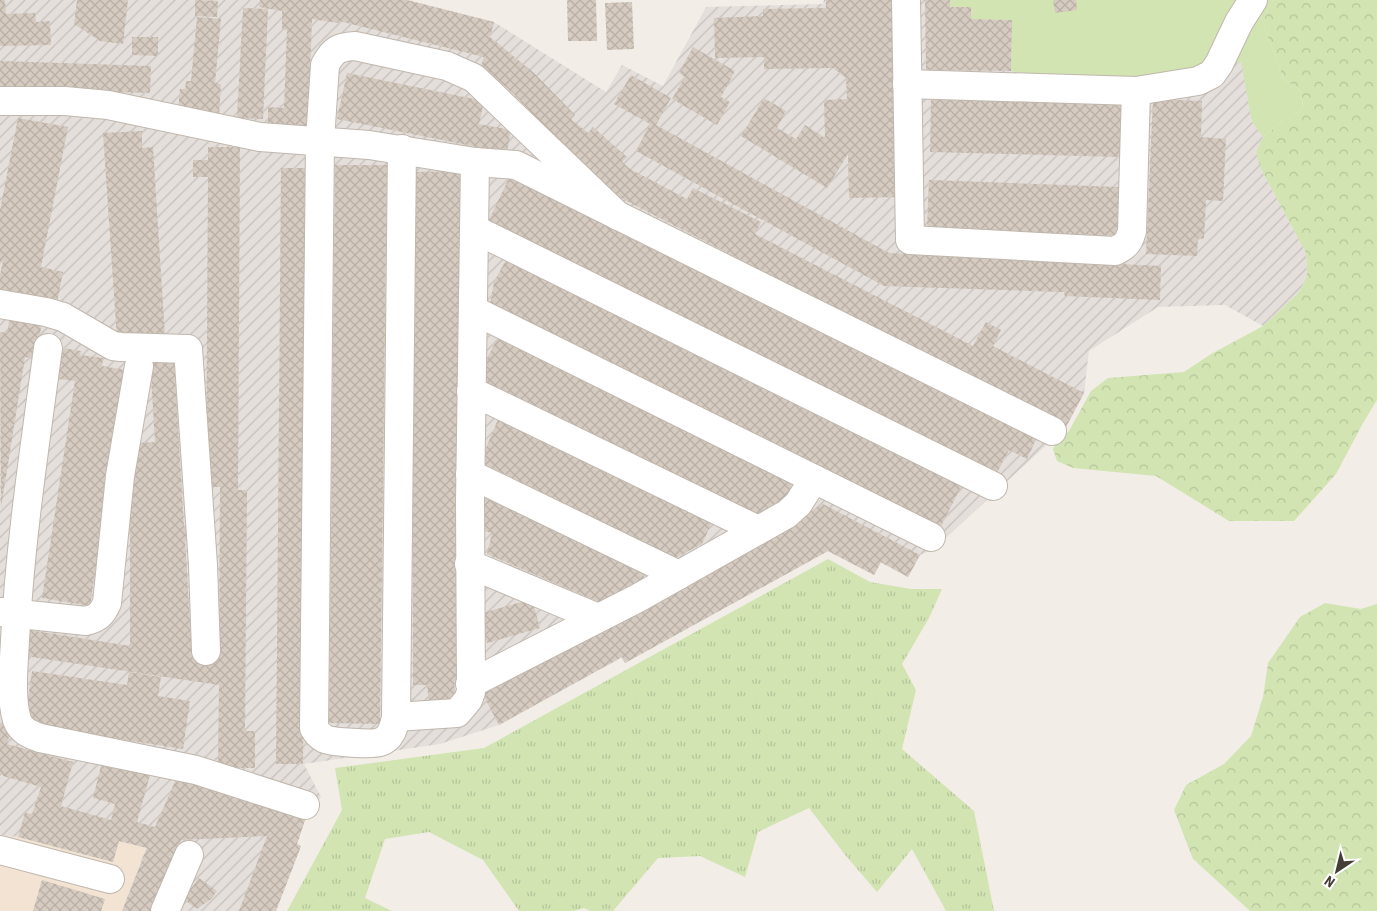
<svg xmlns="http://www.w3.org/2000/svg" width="1377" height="911" viewBox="0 0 1377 911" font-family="'Roboto Condensed',sans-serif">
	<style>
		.commercial { fill: #f3e3d3 }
		.industrial { fill: url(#industrial-furrows) }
		.grass { fill: url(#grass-tufts) }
		.forest { fill: url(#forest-crowns) }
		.garden { fill: #d1e4b2 }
		.building { fill: url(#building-cross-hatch) }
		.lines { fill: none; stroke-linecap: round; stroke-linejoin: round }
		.minor-casing { stroke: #c0b7ad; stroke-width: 30 }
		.minor { stroke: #fff; stroke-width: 28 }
	</style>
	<defs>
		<pattern id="industrial-furrows" width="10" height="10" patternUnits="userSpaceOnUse" patternTransform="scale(1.25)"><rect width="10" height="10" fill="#e4dfdb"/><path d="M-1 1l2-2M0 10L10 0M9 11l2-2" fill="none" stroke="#c5c0bd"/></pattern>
		<pattern id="grass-tufts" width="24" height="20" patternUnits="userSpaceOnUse" patternTransform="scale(1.25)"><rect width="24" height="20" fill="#d1e4b2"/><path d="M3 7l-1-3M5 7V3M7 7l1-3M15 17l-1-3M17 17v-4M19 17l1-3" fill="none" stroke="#b5c59a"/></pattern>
		<pattern id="forest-crowns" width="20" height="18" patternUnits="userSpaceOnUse" patternTransform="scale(1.25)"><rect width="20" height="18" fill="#d1e4b2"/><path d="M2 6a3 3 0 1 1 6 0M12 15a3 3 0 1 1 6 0" fill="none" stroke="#b5c59a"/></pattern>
		<pattern id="building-cross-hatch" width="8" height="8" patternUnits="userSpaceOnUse" patternTransform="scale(1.25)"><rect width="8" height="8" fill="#d6cbc0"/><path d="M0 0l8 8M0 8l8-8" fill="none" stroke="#b9afa6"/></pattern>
	</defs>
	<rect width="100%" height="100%" fill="#f2eee7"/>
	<!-- commercial -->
	<polygon class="commercial" points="0,835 18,837 113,862 119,841 147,848 122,911 0,911"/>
	<!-- industrial -->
	<polygon class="industrial" points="0,0 407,0 494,22 606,92 622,65 663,86 706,7 823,4 824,0 950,0 971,7 972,19 1012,20 1011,71 1113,84 1242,61 1252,122 1263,137 1256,152 1261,169 1306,253 1307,275 1300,291 1263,326 1225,305 1158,307 1089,351 1084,393 1066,427 934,549 920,555 908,577 881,563 874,575 828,551 625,663 621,658 499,725 440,744 304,764 321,797 305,820 297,844 301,846 276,911 122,911 146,848 119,841 113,862 18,837 0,835"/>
	<!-- grass -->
	<polygon class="grass" points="828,559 870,582 911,589 942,589 929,618 902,664 916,690 902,749 974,811 994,911 946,911 912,849 877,892 846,856 809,808 758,832 745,877 700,856 658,858 613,911 590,911 584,908 574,911 519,911 483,860 429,832 385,839 365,898 392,911 287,911 342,810 335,768 484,748"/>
	<!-- forest -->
	<g class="forest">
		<path d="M1274,0h103v400l-14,23 -27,51 -42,47h-65l-73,-45 -83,-8 -16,-7 -4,-12 6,-10 10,-8 22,-40 17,-13 76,-6 27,-18 52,-28 37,-35 7,-16 -1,-22 -45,-84 -5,-17 7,-15 20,-16 21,-13 -4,-18 -17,-11c-3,-9 -5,-18 -9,-27 -9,-24 -17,-27 0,-52z"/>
		<polygon points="1325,603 1361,609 1377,604 1377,911 1250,911 1193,859 1174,810 1186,785 1224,764 1251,736 1263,697 1268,663 1300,617"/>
	</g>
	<!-- garden -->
	<path class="garden" d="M950,0h324c-17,25 -9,28 0,52 4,9 6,18 9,27l17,11 4,18 -21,13 -20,16 -11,-15 -11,-60 -128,22 -102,-13 1,-51 -41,-1v-12h-21z"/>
	<!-- building -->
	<g class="building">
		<polygon points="0,0 5,0 6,14 35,13 36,22 50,21 51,45 0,46"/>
		<polygon points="77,0 128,0 123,44 100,41 74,24"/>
		<polygon points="195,0 218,1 217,17 195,16"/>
		<polygon points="260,0 407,0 494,22 490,37 534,73 575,115 571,119 588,133 593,127 627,157 622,162 630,169 687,199 693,188 761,222 755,234 973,346 986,322 1001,330 993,346 1084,393 1066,427 615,195 547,136 550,132 513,93 481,66 484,57 339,21 338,23 312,19 308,127 268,126 268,107 284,108 287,30 282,30 282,11 259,7"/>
		<polygon points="567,0 596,0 597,41 568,41"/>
		<polygon points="826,0 894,0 898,197 849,198 848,154 827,188 741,136 764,98 786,111 777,128 796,139 805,125 825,138 824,100 847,99 846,78 833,68 764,69 764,57 715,58 714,18 763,16 763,9 826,8"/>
		<polygon points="925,0 950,0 950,7 971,7 971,19 1012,20 1011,71 926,70"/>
		<polygon points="1053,0 1076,0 1077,10 1055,13"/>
		<polygon points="632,2 634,49 607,50 605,3"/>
		<polygon points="243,8 268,9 263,119 237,118"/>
		<polygon points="197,17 221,19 215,83 221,84 219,116 178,113 180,89 185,89 186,81 191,81"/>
		<polygon points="132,37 158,37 158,56 132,55"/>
		<polygon points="693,47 735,71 721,97 730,102 717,125 672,99 685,77 679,73"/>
		<polygon points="0,61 151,66 150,93 0,89"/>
		<polygon points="347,73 484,101 479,124 511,130 507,153 337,119"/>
		<polygon points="631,75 671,98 656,125 889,253 1161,266 1160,300 1065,296 1064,292 884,286 636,151 650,124 614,104"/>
		<polygon points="931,99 1122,103 1120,157 930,152"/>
		<polygon points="1153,99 1202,101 1201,137 1226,139 1223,201 1206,200 1204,239 1198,238 1197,256 1146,254"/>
		<polygon points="18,118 68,127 41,267 63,272 57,303 0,297 0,275 3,261 0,261 0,210"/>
		<polygon points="142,131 142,148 153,147 165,336 117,339 103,133"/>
		<polygon points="208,147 240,147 238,490 247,490 245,731 255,731 255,768 218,768 219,685 25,656 29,630 130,646 130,478 137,443 155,442 150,360 174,359 184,526 190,525 191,540 185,540 192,655 219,659 220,487 206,487 208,177 193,177 193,160 208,160"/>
		<polygon points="335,165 387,165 380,724 329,723"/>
		<polygon points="281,168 308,168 303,764 276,764"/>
		<polygon points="463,171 459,680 454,681 456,699 429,703 427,685 413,685 412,172"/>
		<polygon points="509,178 1037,437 1027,459 1009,450 997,473 488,222"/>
		<polygon points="929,180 1119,187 1117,236 927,228"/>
		<polygon points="507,258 963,483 940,528 490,305 494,282"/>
		<polygon points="10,316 42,321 36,359 25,357 1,508 0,332 7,333"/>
		<polygon points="499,336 794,480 784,502 759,517 482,383 485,362"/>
		<polygon points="63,348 81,351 80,355 103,358 102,366 126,370 90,606 42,598 75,381 58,379"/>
		<polygon points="499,417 713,520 702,544 675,558 480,462"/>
		<polygon points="489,497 646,572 637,592 606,605 487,554 492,533 480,530 483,499"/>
		<polygon points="823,504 920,555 908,577 881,562 874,575 828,551 625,663 622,657 499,725 482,693"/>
		<polygon points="532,599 540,628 487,643 479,614"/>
		<polygon points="32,671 127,685 129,672 161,677 158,696 190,701 183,749 36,726 37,721 29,720 27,706"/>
		<polygon points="0,723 12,726 7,744 73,762 61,806 111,820 115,804 93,798 102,762 150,775 137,822 155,827 177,777 305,820 297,844 301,846 276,911 239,911 267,836 181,840 152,911 122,911 147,848 119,841 113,862 18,837 25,813 32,814 41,787 3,776 0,772"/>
		<polygon points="199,878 217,891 211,899 197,909 183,899"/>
		<polygon points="42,880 105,899 101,911 33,911"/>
	</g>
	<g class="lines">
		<defs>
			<g id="minor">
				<path d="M906,0l4,240 205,11c11,-5 14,-9 17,-20l4,-140"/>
				<polyline points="907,84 1136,91 1198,81 1212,74 1219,64 1239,22 1253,0"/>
				<polyline points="0,101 65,101 108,105 260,137 369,145 475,162 516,165 1052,431"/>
				<path d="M402,149l-6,568c-2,10 -5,22 -16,25 -8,3 -48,0 -55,-3 -6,-3 -8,-6 -11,-11l6,-588 5,-75c8,-15 13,-18 30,-19l92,20 27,12 144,138"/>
				<polyline points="474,229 993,486"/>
				<polyline points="0,304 46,312 63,317 113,346 121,347 188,349 203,565 206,651"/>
				<polyline points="473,310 931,537"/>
				<path d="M48,348c-13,97 -28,194 -33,292 -1,23 -5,57 2,80 4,11 13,14 23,18l156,32 109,35"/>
				<polyline points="471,391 758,530"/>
				<polyline points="470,474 679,575"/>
				<polyline points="469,564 598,618"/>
				<path d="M0,612l86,9c12,-3 16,-7 21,-18l13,-127 19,-110"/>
				<polyline points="470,684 638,598 787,514 798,504 814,479"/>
				<polyline points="396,717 457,713 468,700 471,692 470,502 475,162"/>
				<polyline points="0,850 110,879"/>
				<polyline points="165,911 189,855"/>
			</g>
		</defs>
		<!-- minor casing -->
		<use href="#minor" class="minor-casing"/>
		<!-- minor -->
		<use href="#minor" class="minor"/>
	</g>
	<!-- north arrow -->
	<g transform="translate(1337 871) rotate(215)" stroke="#ffffff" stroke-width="4" paint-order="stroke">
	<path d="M0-4L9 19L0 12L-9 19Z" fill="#443e36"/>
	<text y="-8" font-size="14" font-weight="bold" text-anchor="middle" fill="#443e36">N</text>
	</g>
</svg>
